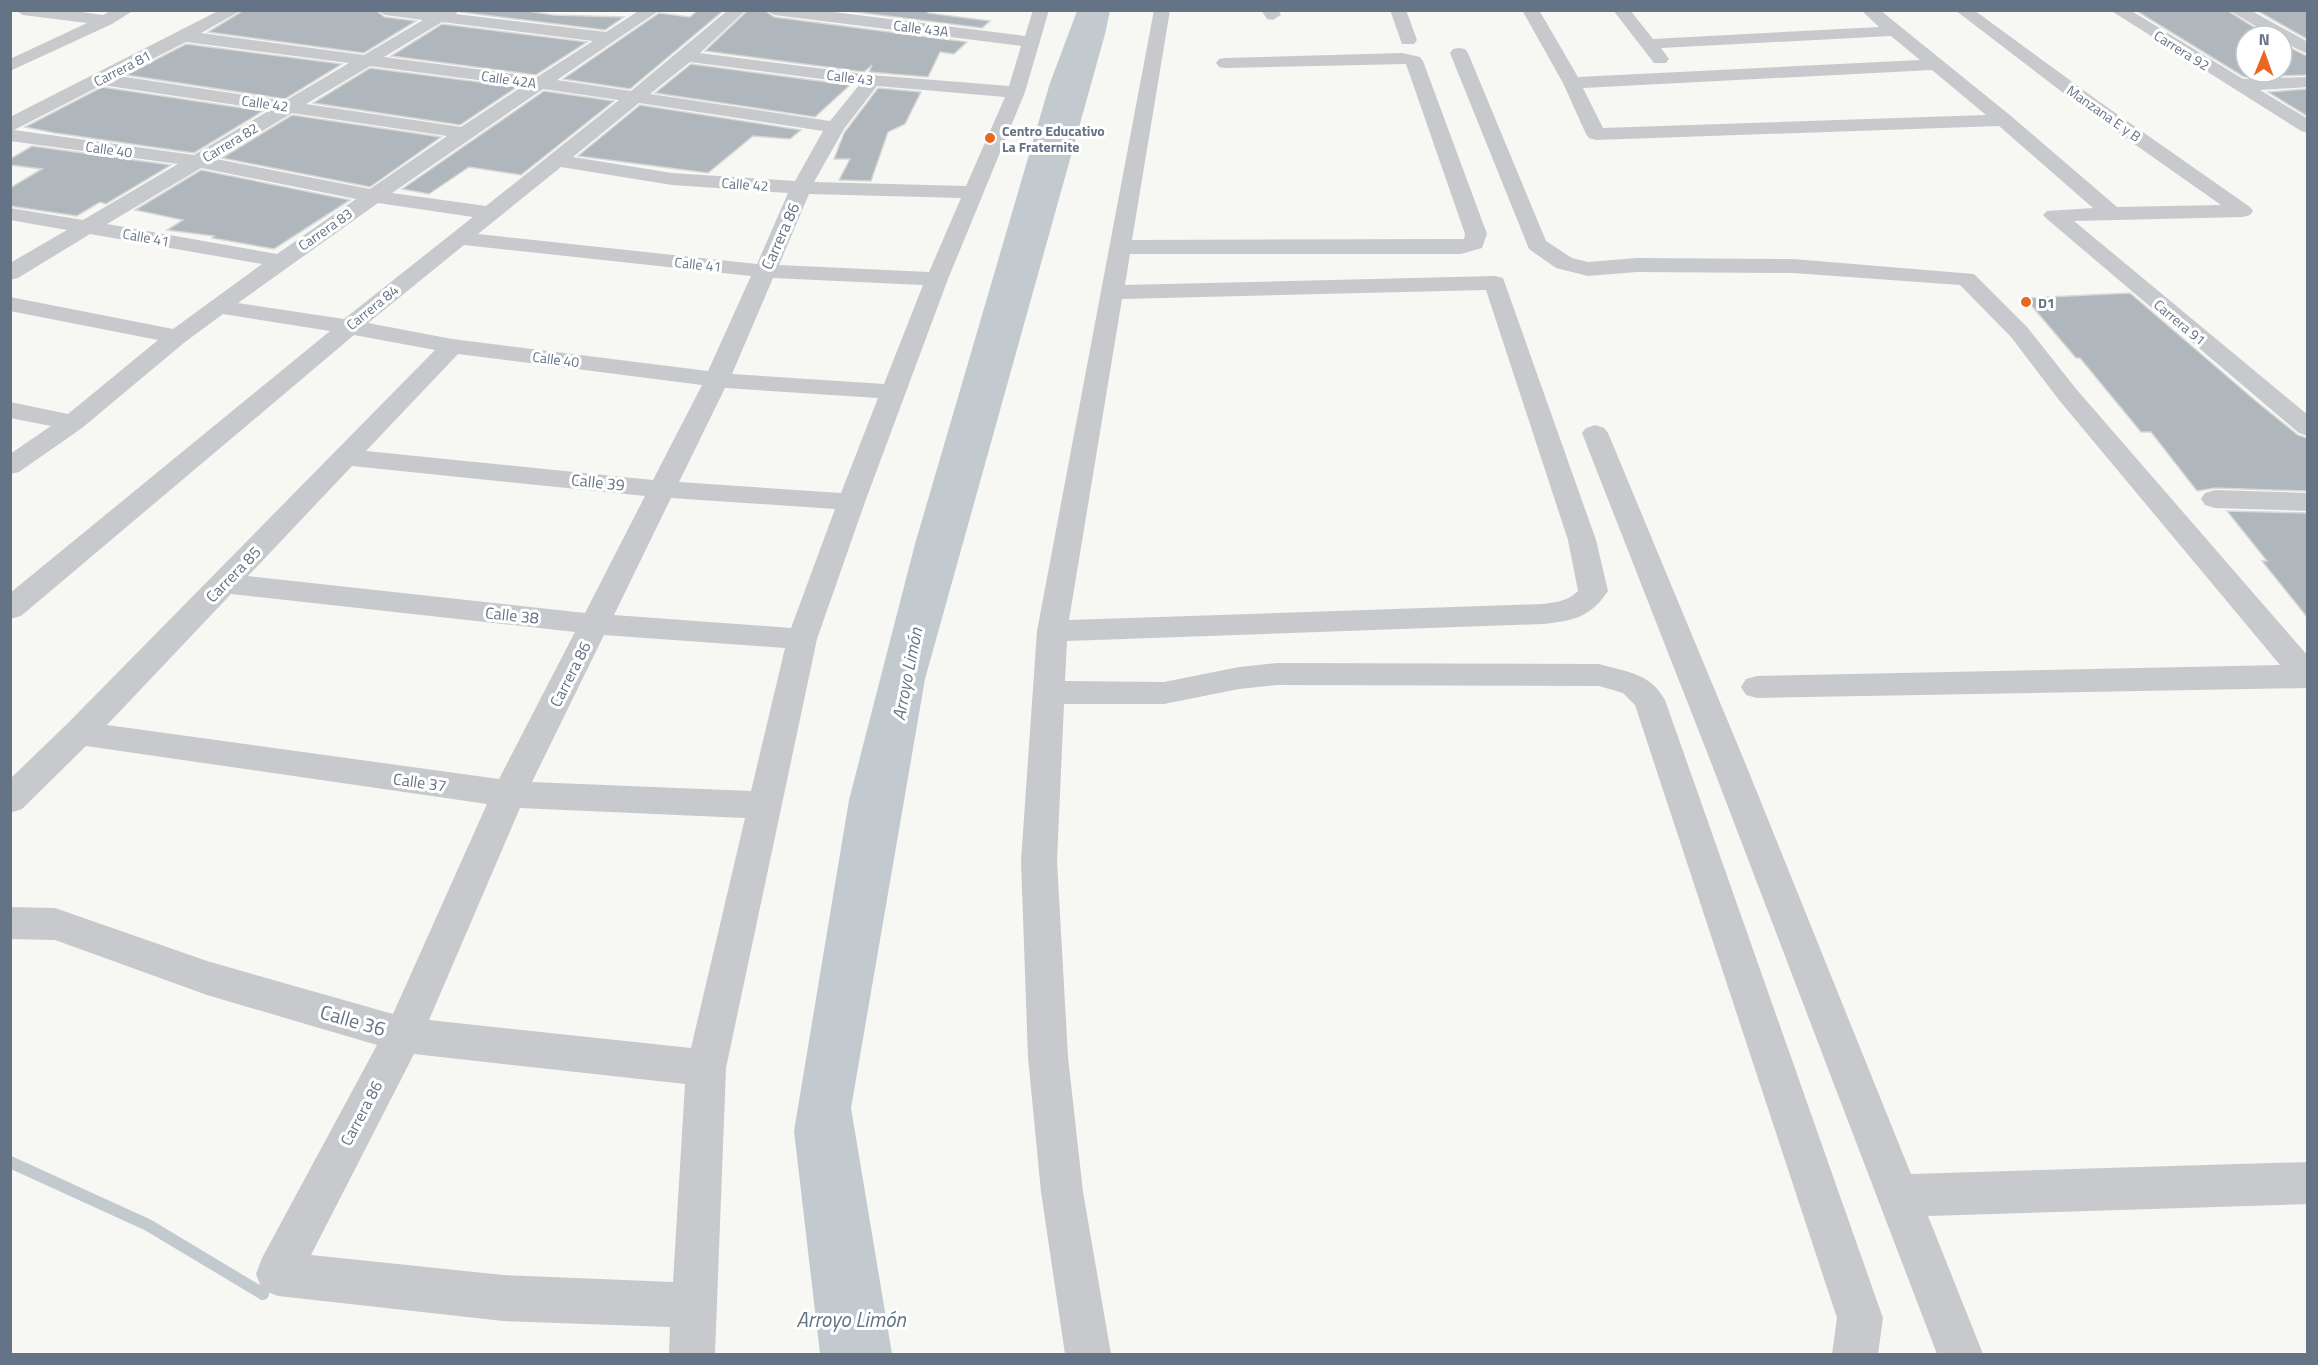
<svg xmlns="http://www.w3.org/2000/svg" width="2318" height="1365" viewBox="0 0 2318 1365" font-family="'Titillium Web',sans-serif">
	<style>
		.water { fill: #c2cad0 }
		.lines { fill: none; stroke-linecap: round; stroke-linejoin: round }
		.stream { stroke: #c2cad0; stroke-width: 12 }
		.building { fill: #afb6bc; stroke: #d8d8d6; stroke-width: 1.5 }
		.minor { fill: #c7c9cd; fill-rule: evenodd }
		.poi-dot { fill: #e86822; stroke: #fff; stroke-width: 2 }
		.labels { text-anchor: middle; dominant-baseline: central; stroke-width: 6; stroke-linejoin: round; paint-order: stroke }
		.far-street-label { font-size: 14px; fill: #657386; stroke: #fff }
		.far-poi-label { font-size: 14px; font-weight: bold; fill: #657386; stroke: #fff; text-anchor: start }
		.street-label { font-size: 16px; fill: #657386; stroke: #fff }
		.water-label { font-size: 18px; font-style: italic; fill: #617582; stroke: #fff }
		.near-street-label { font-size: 20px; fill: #657386; stroke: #fff }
		.near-water-label { font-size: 21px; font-style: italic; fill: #617582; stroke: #fff }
	</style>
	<rect width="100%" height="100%" fill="#f7f7f4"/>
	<!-- water -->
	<polygon class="water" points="1077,11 1110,11 1105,34 925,679 851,1108 892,1354 820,1354 794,1131 849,800 915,544 1050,83"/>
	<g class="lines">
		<!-- stream -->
		<polyline class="stream" points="10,1162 148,1225 263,1294"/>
	</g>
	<!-- building -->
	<g class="building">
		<polygon points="244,10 375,10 385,17 416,21 364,53 208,32"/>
		<polygon points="461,10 521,10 553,15 624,17 605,30 460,12"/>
		<polygon points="698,10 724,10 630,89 563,79 659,13 690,17"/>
		<polygon points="748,10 764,10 774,17 967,42 954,54 940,52 928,77 869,72 872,65 864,72 705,51"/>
		<polygon points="840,10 931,10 928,13 990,21 982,28"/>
		<polygon points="2135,10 2227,10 2268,36 2246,36 2246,72 2282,72 2282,44 2307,56 2307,75 2244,77"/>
		<polygon points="2256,10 2307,10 2307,39"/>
		<polygon points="442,24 587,42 536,75 391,56"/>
		<polygon points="186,44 342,64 285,99 126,75"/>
		<polygon points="691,64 850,85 815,117 655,93"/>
		<polygon points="370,68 517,87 460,125 313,103"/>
		<polygon points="102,87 263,111 194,153 55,133 25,127"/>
		<polygon points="878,88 921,92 905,124 888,132 871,181 839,180 850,159 834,159 844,133"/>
		<polygon points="2307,89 2307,116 2268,92"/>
		<polygon points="544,91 614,101 521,175 469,167 429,194 402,189"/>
		<polygon points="640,105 801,130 790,139 753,136 708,173 578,156"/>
		<polygon points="292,115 441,137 370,187 222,158"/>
		<polygon points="32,146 171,165 106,204 100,202 77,216 10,206 10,188 42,169 10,165 10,159"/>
		<polygon points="201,170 350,200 274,249 212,238 214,236 167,230 183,220 135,210"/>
		<polygon points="2130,293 2257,402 2298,435 2307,438 2307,491 2215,488 2197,491 2151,432 2141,432 2080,358 2076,358 2025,298"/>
		<polygon points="2227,511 2307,513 2307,617 2262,561 2267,561"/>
	</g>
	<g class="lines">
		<!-- minor -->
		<g class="minor">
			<polygon points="15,10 68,10 103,15 112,10 134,10 112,24 10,71 10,59 87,23 23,15"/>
			<path d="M220,10h22l-41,23 163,22 59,-35 -38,-5 -8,-5h82l-3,4 150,18 34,-22h20l-103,70 74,11 97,-81h18l-46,43 172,22 137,11 12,-40 -247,-31 -8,-5h52l207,26 8,-26h16l-24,82 -77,187 -83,223 -48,137 -91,429 -11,286h-46l1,-27 -167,-6 -225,-25 -16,-6 -6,-16 6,-16 115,-213 -170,-50 -152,-55 -45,-1v-32l45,1 152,53 186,53 94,-210 -401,-58 -64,63 -12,4v-34l57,-55 368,-374 -81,-15 -333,281 -11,3v-26l320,-262 -107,-17 -38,28 -103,86 -63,44 -9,2v-20l41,-28 -41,-8v-16l58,12 90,-74 -148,-29v-14l163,32 89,-65 -172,-30 -72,44 -8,2v-17l57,-33 -57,-10v-12l73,12 95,-56 -168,-23v-24zM442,22l151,19 -56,36 -153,-20zM186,42l163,21 -64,38 -166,-25zM690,62l170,22 -30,37 -180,-27zM370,66l153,20 -62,41 -155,-23zM102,85l168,25 -76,45 -180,-25zM877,86l128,11 -39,89 -152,-4 30,-53zM543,89l76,11 -133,106 -94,-13zM639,103l184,28 -28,50 -123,-8 -99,-16zM292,113l155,23 -77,53 -154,-30zM561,167l111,18 116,8 -31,71 -279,-30zM201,168l155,31 -79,55 -170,-30zM809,194l152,4 -32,74 -150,-7zM378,203l95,14 -129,102 -106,-16zM464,245l287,31 -43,95 -256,-32 -84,-16zM773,278l150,7 -39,99 -152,-10zM458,354l244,31 -49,95 -287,-29zM725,388l153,10 -37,95 -162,-11zM352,466l293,30 -60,117 -337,-37zM671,498l164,11 -44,119 -177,-13zM231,594l344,38 -76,147 -392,-54zM604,635l181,13 -34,143 -219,-9zM520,808l225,10 -54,230 -262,-28zM414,1054l271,30 -12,198 -170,-7 -192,-20z"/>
			<path d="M1154,10h16l-38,230 332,-1 1,-5 -59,-170 -181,4 -6,-1 -3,-4 3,-4 6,-1 177,-5 18,4 3,4 64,173 -5,14 -21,6h-331l-5,31 370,-9 8,2 93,262 12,51c-17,26 -35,30 -65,33l-476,17 -2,40 99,1 75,-15 39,-4 321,1c28,8 51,9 66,36l218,618 -5,36h-46l5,-36 -202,-613 -12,-12 -24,-7 -321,-1 -39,4 -75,15h-100l-7,157 11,196 15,135 28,162h-46l-24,-162 -13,-135 -7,-196 16,-230zM1486,290l82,250 10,51c-10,10 -21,11 -35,13l-474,16 53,-321z"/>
			<polygon points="1261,10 1278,10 1281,15 1273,20 1267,19"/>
			<polygon points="1390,10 1406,10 1417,40 1414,44 1402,44"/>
			<path d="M1522,10h17l39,67 342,-17 -29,-24 -230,12 8,11 -3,4h-12l-41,-53h17l23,29 226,-12 -18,-17h19l131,106 106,91 104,-2 -138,-97 -128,-98h19l123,90 153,107 3,4 -3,4 -7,2 -169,4 234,194v21l-9,-3 -252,-214 -4,-4 4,-4 46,-3 -94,-82 -403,14 -7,-2 -3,-4 -23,-51zM1932,70l54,45 -383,13 -20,-40z"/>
			<polygon points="2110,10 2130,10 2243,79 2308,77 2308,87 2260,90 2308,119 2308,133 2301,131"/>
			<polygon points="2229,10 2250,10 2308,42 2308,54 2282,42 2282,36 2272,36"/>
			<polygon points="1459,48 1465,49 1468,53 1546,241 1572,258 1588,262 1637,258 1793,259 1974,274 2027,327 2077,390 2308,656 2308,688 1757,698 1746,695 1741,687 1746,679 1757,676 2280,665 2059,400 2011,337 1960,285 1793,273 1637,272 1588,276 1556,268 1529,249 1450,53 1453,49"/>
			<polygon points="1595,425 1604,428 1608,433 1746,765 1911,1174 2308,1162 2308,1204 1928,1216 1983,1354 1937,1354 1712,765 1582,433 1586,428"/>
			<polygon points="2215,490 2308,493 2308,511 2215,508 2205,505 2201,499 2205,493"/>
		</g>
	</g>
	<!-- markers -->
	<g class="poi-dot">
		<circle cx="990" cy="138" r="6"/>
		<circle cx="2026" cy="302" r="6"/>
	</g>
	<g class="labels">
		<!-- far-street labels -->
		<g class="far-street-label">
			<text transform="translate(921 28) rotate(7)">Calle 43A</text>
			<text transform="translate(2182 50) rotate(32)">Carrera 92</text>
			<text transform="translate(122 68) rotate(-27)">Carrera 81</text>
			<text transform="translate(850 77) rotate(7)">Calle 43</text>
			<text transform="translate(509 79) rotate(8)">Calle 42A</text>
			<text transform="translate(265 103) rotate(8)">Calle 42</text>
			<text transform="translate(2104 113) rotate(35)">Manzana E y B</text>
			<text transform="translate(230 142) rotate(-31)">Carrera 82</text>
			<text transform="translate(109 149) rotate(8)">Calle 40</text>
			<text transform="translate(745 184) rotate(4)">Calle 42</text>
			<text transform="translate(325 229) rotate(-35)">Carrera 83</text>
			<text transform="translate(146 237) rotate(10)">Calle 41</text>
			<text transform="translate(698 264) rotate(6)">Calle 41</text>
			<text transform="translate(372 307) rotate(-39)">Carrera 84</text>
			<text transform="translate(2180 322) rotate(40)">Carrera 91</text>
			<text transform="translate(556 359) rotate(7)">Calle 40</text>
		</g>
		<!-- far-poi labels -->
		<g class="far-poi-label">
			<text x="1002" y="130">Centro Educativo<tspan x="1002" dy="16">La Fraternite</tspan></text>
			<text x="2038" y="302">D1</text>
		</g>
		<!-- street labels -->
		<g class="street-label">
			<text transform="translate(780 236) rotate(-66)">Carrera 86</text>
			<text transform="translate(598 482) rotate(6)">Calle 39</text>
			<text transform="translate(233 574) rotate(-46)">Carrera 85</text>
			<text transform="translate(512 615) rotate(6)">Calle 38</text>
			<text transform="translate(570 674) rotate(-63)">Carrera 86</text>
			<text transform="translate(420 782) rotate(8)">Calle 37</text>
			<text transform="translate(361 1113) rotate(-62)">Carrera 86</text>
		</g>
		<!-- water labels -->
		<g class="water-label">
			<text transform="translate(907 674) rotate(-79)">Arroyo Limón</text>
		</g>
		<!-- near-street labels -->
		<g class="near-street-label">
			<text transform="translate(353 1020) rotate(16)">Calle 36</text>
		</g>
		<!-- near-water labels -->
		<g class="near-water-label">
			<text x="851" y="1319">Arroyo Limón</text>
		</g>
	</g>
	<!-- border -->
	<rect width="2318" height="1365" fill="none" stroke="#657386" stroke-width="24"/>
	<!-- north arrow -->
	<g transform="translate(2264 54) rotate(1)"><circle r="28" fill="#ffffff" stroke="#c1c7cf" stroke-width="1.5"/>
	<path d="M0-4.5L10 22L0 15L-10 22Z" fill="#e86822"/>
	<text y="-9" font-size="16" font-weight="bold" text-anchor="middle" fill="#657386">N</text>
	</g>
</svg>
